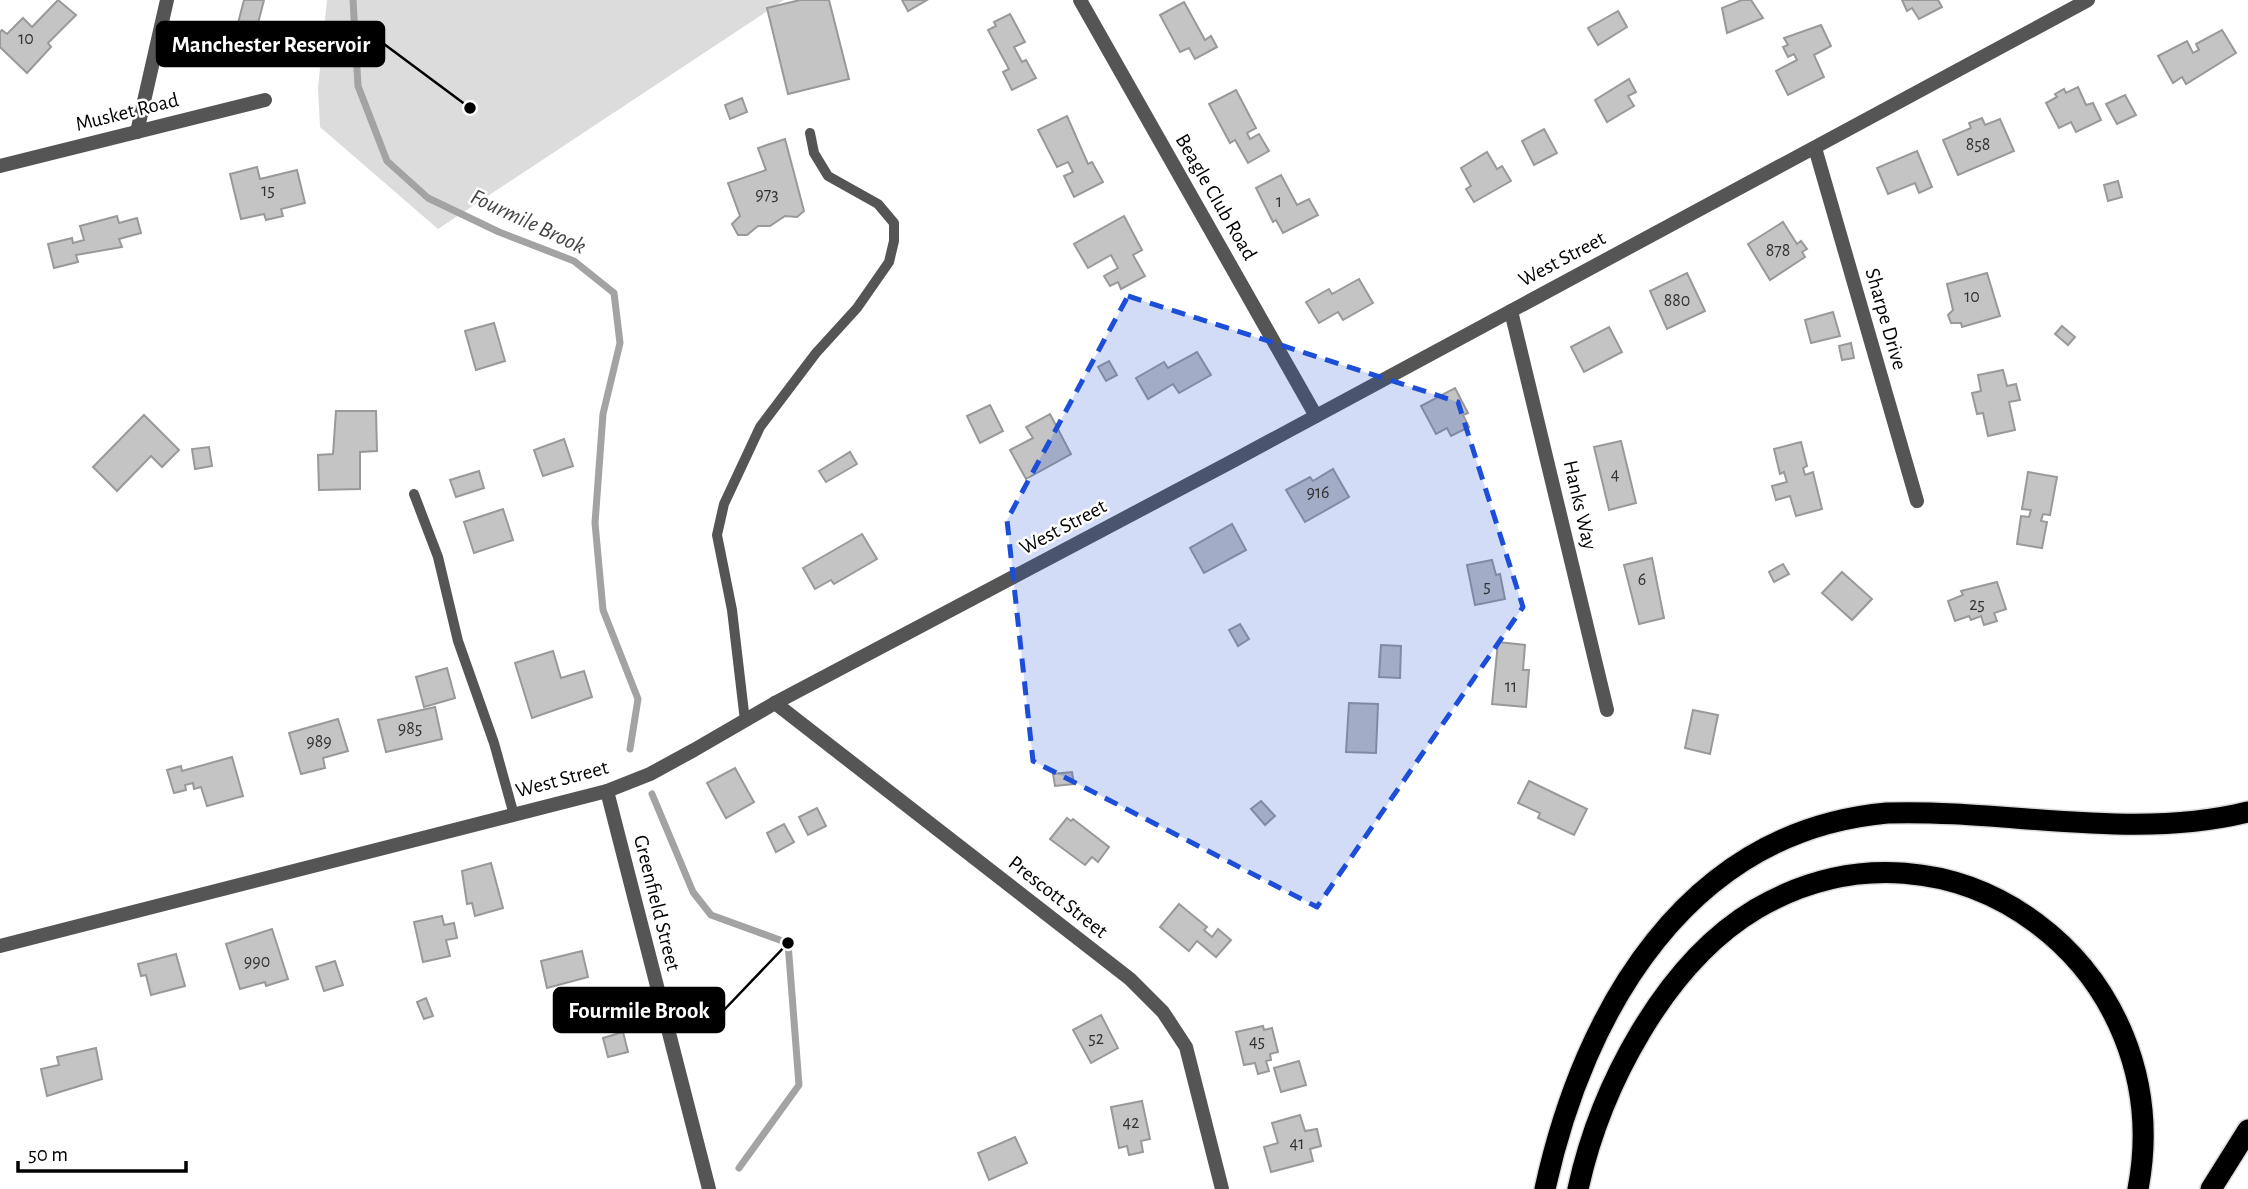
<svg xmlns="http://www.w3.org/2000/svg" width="2248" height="1189" viewBox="0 0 2248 1189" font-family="'Alegreya Sans',sans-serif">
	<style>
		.green { fill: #dcdcdc }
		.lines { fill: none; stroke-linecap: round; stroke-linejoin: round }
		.stream { stroke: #a3a3a3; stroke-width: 7 }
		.building { fill: #c4c4c4; stroke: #999; stroke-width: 2 }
		.motorway-casing { stroke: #dbdbdb; stroke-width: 24 }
		.service { stroke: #555; stroke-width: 10 }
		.minor { stroke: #555; stroke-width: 14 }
		.motorway { stroke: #000; stroke-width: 21 }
		.marked { fill: #1d4ed8; fill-opacity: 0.2; stroke: #1d4ed8; stroke-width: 5; stroke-dasharray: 14 9; stroke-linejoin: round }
		.labels { text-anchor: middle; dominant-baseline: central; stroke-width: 5; stroke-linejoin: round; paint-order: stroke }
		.number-label { font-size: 18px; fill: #313131 }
		.street-label { font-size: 21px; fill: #000; stroke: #fff }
		.water-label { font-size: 23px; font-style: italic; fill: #444; stroke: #fff }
		.leader { fill: none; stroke: #000; stroke-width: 2.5 }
		.callout-dot { fill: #000; stroke: #fff; stroke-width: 2.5 }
		.callout { fill: #000; stroke: #000; stroke-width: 2.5 }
		.callout-label { font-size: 23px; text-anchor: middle; font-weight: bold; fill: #fff }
	</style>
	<rect width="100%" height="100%" fill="#fff"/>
	<!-- green -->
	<polygon class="green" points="327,0 784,0 438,229 320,127 318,88"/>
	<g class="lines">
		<!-- stream -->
		<g class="stream">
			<polyline points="353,0 358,86 387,161 428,198 499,232 574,261 614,293 620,343 603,414 595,523 603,610 638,699 630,749"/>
			<polyline points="652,794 693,892 711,915 788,943 799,1085 739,1168"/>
		</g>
	</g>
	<!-- building -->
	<g class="building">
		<polygon points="58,0 76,15 48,43 51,47 27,73 0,47 0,32 2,30 7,34 23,18 32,27"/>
		<polygon points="244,0 264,0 255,35 236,31"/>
		<polygon points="800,0 829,0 849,79 788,94 767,8"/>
		<polygon points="902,0 927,0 908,11"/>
		<polygon points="1742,0 1751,0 1763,18 1727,33 1722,8"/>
		<polygon points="1902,0 1938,0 1942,7 1919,19 1912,8 1907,11"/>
		<polygon points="1184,2 1205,40 1211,36 1217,47 1195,59 1189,48 1180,52 1160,15"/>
		<polygon points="1618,11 1627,27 1598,45 1588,28"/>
		<polygon points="1010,14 1025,42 1014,47 1022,62 1026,60 1036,78 1012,90 1003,72 1009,69 988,30 996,26 994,22"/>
		<polygon points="1821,25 1831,46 1814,55 1824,77 1788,95 1776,71 1797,60 1794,54 1788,57 1783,47 1788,45 1784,38"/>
		<polygon points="2222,30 2236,53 2186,84 2182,77 2173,83 2158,56 2187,41 2193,53 2199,50 2196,44"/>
		<polygon points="1629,79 1636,92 1628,96 1634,106 1607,122 1595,100"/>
		<polygon points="2078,87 2086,105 2093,103 2101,120 2076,132 2071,122 2059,128 2046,103 2057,97 2055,94 2064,89 2066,93"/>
		<polygon points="1236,90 1256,128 1247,133 1250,139 1259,134 1269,151 1248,163 1235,140 1230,143 1209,104"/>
		<polygon points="2125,95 2136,115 2117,124 2106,104"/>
		<polygon points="742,98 747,112 730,119 725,105"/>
		<polygon points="1067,116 1088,164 1092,162 1103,182 1074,197 1064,176 1073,172 1068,162 1057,167 1038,130"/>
		<polygon points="1982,118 1985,125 2000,119 2014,151 1958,175 1943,140 1971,128 1969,123"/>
		<polygon points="1544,129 1557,153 1534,165 1522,141"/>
		<polygon points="785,139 804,211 797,217 785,216 770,226 758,226 747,235 738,235 732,224 740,216 728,183 766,170 758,148"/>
		<polygon points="1917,151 1932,187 1919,193 1915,183 1888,194 1877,168"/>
		<polygon points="1487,152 1497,169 1502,166 1511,181 1474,202 1466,189 1471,186 1461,168"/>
		<polygon points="257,167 260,179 297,170 305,203 281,209 283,216 266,220 264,214 241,219 230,174"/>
		<polygon points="1281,175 1297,205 1309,199 1318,215 1283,233 1276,220 1273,222 1256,188"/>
		<polygon points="2118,181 2122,197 2108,201 2104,185"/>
		<polygon points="117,216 119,223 137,218 141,233 119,239 122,247 76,255 78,262 54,268 48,244 72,238 73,243 84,240 80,226"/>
		<polygon points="1124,216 1142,250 1133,255 1145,276 1121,289 1118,282 1110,286 1104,276 1118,268 1111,255 1088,268 1074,244"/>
		<polygon points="1783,222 1797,244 1801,241 1807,249 1802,252 1805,257 1770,280 1748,244"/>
		<polygon points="1687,273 1705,311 1667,329 1650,291"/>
		<polygon points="1987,273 2000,316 1962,327 1961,323 1951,323 1948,315 1953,310 1947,284"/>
		<polygon points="1359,279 1373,303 1343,320 1338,312 1319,323 1306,302 1329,289 1332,294"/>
		<polygon points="1833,312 1840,336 1811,343 1805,320"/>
		<polygon points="494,323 505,361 476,370 465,331"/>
		<polygon points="2062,326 2075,337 2068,345 2055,334"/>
		<polygon points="1609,327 1622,352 1584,372 1571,347"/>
		<polygon points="1851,343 1854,358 1842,360 1839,346"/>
		<polygon points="1197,352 1211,375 1179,393 1173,384 1148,399 1136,378 1164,362 1168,368"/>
		<polygon points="1109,361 1117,375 1106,381 1098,367"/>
		<polygon points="2003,370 2007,386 2016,384 2020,400 2009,402 2015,430 1988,436 1983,413 1977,414 1972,393 1981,391 1978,375"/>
		<polygon points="1455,388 1468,413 1463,415 1469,427 1451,436 1447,428 1436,434 1421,406"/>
		<polygon points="990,405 1003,431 980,443 967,416"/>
		<polygon points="336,411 376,411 377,451 360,452 360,489 319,490 318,455 333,454"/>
		<polygon points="1050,414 1071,454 1026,479 1010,450 1033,438 1026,427"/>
		<polygon points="144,415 179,450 162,467 151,456 117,491 93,467"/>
		<polygon points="564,439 573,466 543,476 534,450"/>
		<polygon points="1621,441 1636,503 1609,510 1594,447"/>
		<polygon points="1801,442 1807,466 1803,468 1805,475 1813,472 1822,509 1796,516 1790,496 1776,500 1772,486 1787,482 1784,472 1780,474 1774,449"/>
		<polygon points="209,447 212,466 195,469 192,449"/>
		<polygon points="850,452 857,464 826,482 819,471"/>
		<polygon points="1333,469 1349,497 1305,522 1286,490 1310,477 1313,481"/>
		<polygon points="479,471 484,488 456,497 450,480"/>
		<polygon points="2028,472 2057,477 2050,515 2043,514 2041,521 2047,522 2042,548 2017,544 2021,516 2029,517 2031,510 2022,509"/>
		<polygon points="503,509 513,540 474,553 464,522"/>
		<polygon points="1232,524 1246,550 1204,573 1190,548"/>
		<polygon points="862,534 877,559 834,584 831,580 815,589 803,568"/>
		<polygon points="1652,558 1664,618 1639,624 1624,565"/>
		<polygon points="1492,560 1496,575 1500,574 1505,599 1475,605 1467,565"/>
		<polygon points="1783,564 1789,574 1774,582 1769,572"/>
		<polygon points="1842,572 1872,599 1852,620 1822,593"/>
		<polygon points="1997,582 2006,609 1994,613 1997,621 1984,625 1981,616 1971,620 1969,616 1955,621 1948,601 1963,595 1961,591"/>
		<polygon points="1240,624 1249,639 1238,646 1229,630"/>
		<polygon points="1498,642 1525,645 1523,670 1529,670 1526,707 1492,704"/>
		<polygon points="1381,645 1401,646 1400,678 1379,677"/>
		<polygon points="553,651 561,678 584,671 592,697 532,718 515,663"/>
		<polygon points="447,668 455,698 424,707 416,677"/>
		<polygon points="1349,703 1378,704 1376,753 1346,752"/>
		<polygon points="435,707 442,739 386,752 378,720"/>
		<polygon points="1693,710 1718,715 1710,754 1685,748"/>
		<polygon points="338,719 348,751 323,758 325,768 301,774 289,733"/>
		<polygon points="232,757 243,796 207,806 201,787 194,789 193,783 185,785 186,790 174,793 167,770 181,766 182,771"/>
		<polygon points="735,768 754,802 726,818 707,783"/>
		<polygon points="1072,772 1074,784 1055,786 1053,774"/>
		<polygon points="1529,781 1587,809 1574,835 1538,818 1540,813 1518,803"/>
		<polygon points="1261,801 1275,816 1265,825 1251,809"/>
		<polygon points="817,808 826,826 808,835 799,817"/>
		<polygon points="1067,818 1071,821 1073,819 1109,847 1098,862 1092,857 1085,865 1050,839"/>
		<polygon points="784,824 794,842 776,852 767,833"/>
		<polygon points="491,863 503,908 475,916 472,903 467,904 462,871"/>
		<polygon points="1179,904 1207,927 1204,930 1212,937 1218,929 1231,940 1216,957 1197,941 1189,951 1160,927"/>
		<polygon points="442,916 444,925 454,923 457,938 446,940 450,956 423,962 414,922"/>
		<polygon points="272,929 288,979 266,986 265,982 240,989 226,944"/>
		<polygon points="582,951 588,977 547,988 541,961"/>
		<polygon points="176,954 185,986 151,995 146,975 141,976 138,964"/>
		<polygon points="335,961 343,985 324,991 316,967"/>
		<polygon points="426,998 433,1016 424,1019 417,1002"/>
		<polygon points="1101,1015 1118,1048 1091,1063 1073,1030"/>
		<polygon points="1263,1026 1264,1030 1272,1028 1278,1052 1270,1054 1271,1060 1266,1061 1269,1071 1258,1074 1255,1063 1244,1065 1236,1032"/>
		<polygon points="623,1032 628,1052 608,1057 603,1038"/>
		<polygon points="96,1048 102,1079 47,1096 41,1069 59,1065 57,1057"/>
		<polygon points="1299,1061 1306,1085 1281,1092 1274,1068"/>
		<polygon points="1142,1101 1150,1139 1141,1141 1143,1152 1129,1155 1127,1146 1119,1148 1111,1107"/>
		<polygon points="1300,1115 1305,1131 1317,1129 1321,1146 1310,1149 1313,1161 1271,1172 1264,1147 1278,1143 1272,1123"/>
		<polygon points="1015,1137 1027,1163 989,1180 978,1153"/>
	</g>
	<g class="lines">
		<defs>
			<g id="motorway">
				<path d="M1545,1189c39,-179 142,-358 342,-376 119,-4 244,28 361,-1"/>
				<path d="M1578,1189c22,-101 86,-225 178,-280 197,-115 424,60 382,280"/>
				<polyline points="2211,1189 2248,1130"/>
			</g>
		</defs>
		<!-- motorway casing -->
		<use href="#motorway" class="motorway-casing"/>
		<!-- service -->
		<g class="service">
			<polyline points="414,494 438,557 458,641 494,743 514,815"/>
			<polyline points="745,721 732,610 717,535 724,504 760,427 816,353 857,308 889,262 894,241 894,223 878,204 828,176 814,153 810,133"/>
		</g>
		<!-- minor -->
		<g class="minor">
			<polyline points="1080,0 1316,416"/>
			<polyline points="137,132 167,0"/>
			<polyline points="1815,148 1917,501"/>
			<polyline points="0,166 265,100"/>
			<polyline points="1511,311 1607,710"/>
			<polyline points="775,703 1130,979 1163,1012 1186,1047 1222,1189"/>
			<polyline points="607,791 709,1189"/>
			<polyline points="0,946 607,791 650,774 694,750 775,703 1229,463 2088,0"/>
		</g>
		<!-- motorway -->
		<use href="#motorway" class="motorway"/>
	</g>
	<!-- marked area -->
	<path class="marked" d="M1128,296l330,106 65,205 -206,300 -284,-146 -26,-241z"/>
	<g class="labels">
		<!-- number labels -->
		<g class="number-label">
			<text x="26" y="39">10</text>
			<text x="1978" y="145">858</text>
			<text x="268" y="191">15</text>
			<text x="767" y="195">973</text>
			<text x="1279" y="202">1</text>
			<text x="1778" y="251">878</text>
			<text x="1972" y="297">10</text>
			<text x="1677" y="301">880</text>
			<text x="1615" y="475">4</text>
			<text x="1318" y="493">916</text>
			<text x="1642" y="580">6</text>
			<text x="1487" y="587">5</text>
			<text x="1977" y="605">25</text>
			<text x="1511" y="687">11</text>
			<text x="410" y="729">985</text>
			<text x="319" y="742">989</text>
			<text x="257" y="962">990</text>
			<text x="1096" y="1039">52</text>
			<text x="1257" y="1042">45</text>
			<text x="1131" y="1123">42</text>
			<text x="1297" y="1144">41</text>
		</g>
		<!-- street labels -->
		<g class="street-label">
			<text transform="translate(127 112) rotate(-14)">Musket Road</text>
			<text transform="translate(1216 197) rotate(60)">Beagle Club Road</text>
			<text transform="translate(1562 259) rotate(-28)">West Street</text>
			<text transform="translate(1886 319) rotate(74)">Sharpe Drive</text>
			<text transform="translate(1580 505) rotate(77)">Hanks Way</text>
			<text transform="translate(1063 527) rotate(-28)">West Street</text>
			<text transform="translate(562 779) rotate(-15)">West Street</text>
			<text transform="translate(1058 897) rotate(38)">Prescott Street</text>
			<text transform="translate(657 903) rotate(76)">Greenfield Street</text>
		</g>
		<!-- water labels -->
		<g class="water-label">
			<text transform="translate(528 222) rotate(25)">Fourmile Brook</text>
		</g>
	</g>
	<!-- callouts -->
	<path class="leader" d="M470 108L384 44M788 943L724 1010"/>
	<g class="callout-dot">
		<circle cx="470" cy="108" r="7"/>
		<circle cx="788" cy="943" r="7"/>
	</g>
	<g class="callout">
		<rect x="157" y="22" width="227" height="44" rx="7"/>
		<rect x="554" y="988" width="170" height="44" rx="7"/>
	</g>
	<g class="callout-label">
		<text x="271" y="52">Manchester Reservoir</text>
		<text x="639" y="1018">Fourmile Brook</text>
	</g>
	<!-- scale -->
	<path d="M18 1161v10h168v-10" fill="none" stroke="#000000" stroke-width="3.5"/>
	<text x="28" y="1161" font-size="21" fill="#000000" stroke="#ffffff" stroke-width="5" paint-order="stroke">50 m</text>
</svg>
